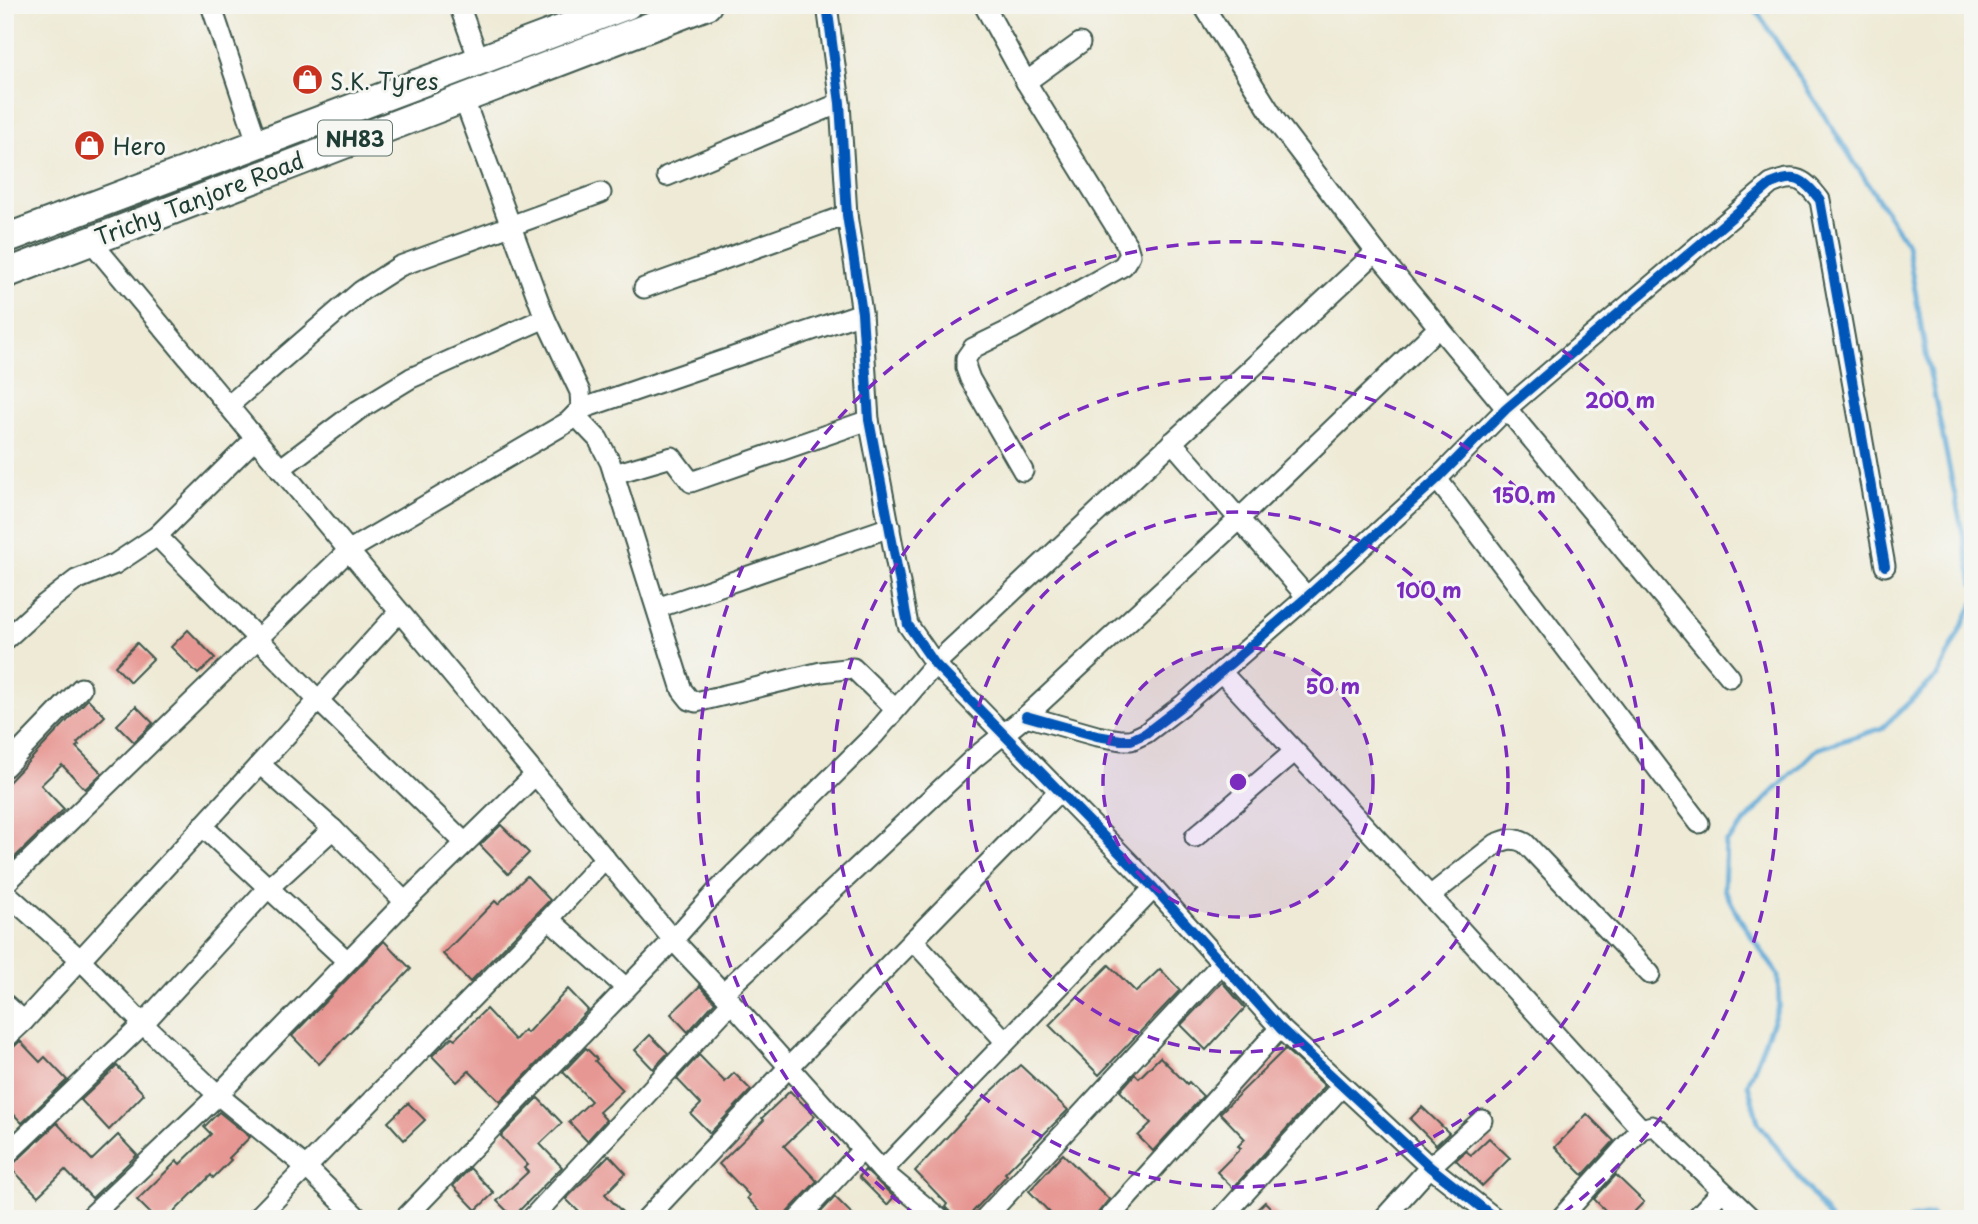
<svg xmlns="http://www.w3.org/2000/svg" width="1978" height="1224" viewBox="0 0 1978 1224" font-family="'Playpen Sans',sans-serif">
	<style>
		.lines { fill: none; stroke-linecap: round; stroke-linejoin: round }
		.stream { stroke: #5da8d5; stroke-width: 5 }
		.building { fill: #e79793 }
		.minor-casing { stroke: #3e574c; stroke-width: 23 }
		.highway-casing { stroke: #3e574c; stroke-width: 32 }
		.minor { stroke: #fff; stroke-width: 19 }
		.highway { stroke: #fff; stroke-width: 28 }
		.cycleway-casing { stroke: #f6f6f2; stroke-width: 15 }
		.cycleway { stroke: #0057b8; stroke-width: 10 }
		.ring { fill: none; stroke: #7b2cbf; stroke-width: 3.5; stroke-dasharray: 12 9 }
		.labels { text-anchor: middle; dominant-baseline: central; stroke-width: 6; stroke-linejoin: round; paint-order: stroke }
		.shield { fill: #f6f6f2; stroke: #60746d; stroke-width: 2 }
		.shield-label { font-size: 21px; font-weight: bold; fill: #1f3d34 }
		.poi-label { font-size: 23px; fill: #1f3d34; stroke: #f6f6f2; text-anchor: start }
		.street-label { font-size: 23px; fill: #1f3d34; stroke: #f6f6f2 }
		.centre { fill: #7b2cbf; stroke: #f6f6f2; stroke-width: 3.5 }
		.ring-label { font-size: 21px; text-anchor: middle; font-weight: bold; fill: #7b2cbf; stroke: #f6f6f2; stroke-width: 6; stroke-linejoin: round; paint-order: stroke }
	</style>
	<rect width="100%" height="100%" fill="#f6f6f2"/>
	<filter id="ink" filterUnits="userSpaceOnUse"><feTurbulence type="fractalNoise" baseFrequency=".0143" numOctaves="2"/><feDisplacementMap in="SourceGraphic" scale="14" xChannelSelector="R" yChannelSelector="G"/><feConvolveMatrix kernelMatrix="1 2 1 2 8 2 1 2 1" color-interpolation-filters="sRGB"/></filter>
	<filter id="wash" filterUnits="userSpaceOnUse"><feTurbulence type="fractalNoise" baseFrequency=".00686" numOctaves="4" result="noise"/><feDisplacementMap in="SourceGraphic" scale="28" xChannelSelector="R" yChannelSelector="G"/><feGaussianBlur stdDeviation="1.57" result="paint"/><feColorMatrix in="noise" values="0 0 0 0 0 0 0 0 0 0 0 0 0 0 0 0 0 1.4 0 .05"/><feComposite in="paint" operator="in"/></filter>
	<g filter="url(#wash)">
		<rect width="100%" height="100%" fill="#eeead5"/>
		<g class="lines">
			<!-- stream -->
			<g class="stream">
				<polyline points="1753,5 1907,244 1926,354 1973,584"/>
				<polyline points="1830,1219 1758,1122 1748,1084 1779,1005 1778,975 1740,919 1724,889 1726,843 1768,797 1817,749 1882,728 1938,675 1973,604"/>
				<polyline points="1910,1219 1931,1215 1936,1219"/>
			</g>
		</g>
		<g id="blocks">
			<!-- building -->
			<g class="building">
				<polygon points="188,630 215,658 198,674 171,647"/>
				<polygon points="137,643 153,659 130,682 115,666"/>
				<polygon points="88,699 105,716 77,743 79,745 76,747 102,773 85,789 62,765 41,785 64,809 5,867 5,786"/>
				<polygon points="136,706 153,723 134,742 117,725"/>
				<polygon points="501,825 529,853 508,874 480,845"/>
				<polygon points="527,876 550,900 470,982 443,954 495,901 498,904"/>
				<polygon points="384,941 411,969 319,1064 292,1036"/>
				<polygon points="1109,965 1136,992 1160,969 1180,990 1099,1075 1049,1025"/>
				<polygon points="1222,982 1245,1008 1206,1050 1181,1025"/>
				<polygon points="700,986 715,1002 688,1032 671,1014"/>
				<polygon points="568,989 588,1010 500,1102 469,1071 457,1082 432,1056 452,1037 455,1039 486,1009 515,1040 524,1030 527,1033"/>
				<polygon points="650,1035 668,1053 653,1069 635,1050"/>
				<polygon points="20,1041 40,1062 45,1057 67,1080 22,1123 5,1105 5,1051 13,1048"/>
				<polygon points="586,1048 597,1059 595,1061 623,1090 599,1112 606,1120 587,1141 569,1122 591,1101 563,1072"/>
				<polygon points="1285,1049 1325,1086 1233,1188 1217,1172 1241,1148 1238,1146 1245,1139 1220,1113"/>
				<polygon points="699,1055 725,1082 734,1073 751,1090 710,1133 691,1114 701,1104 677,1079"/>
				<polygon points="1160,1057 1187,1084 1189,1082 1203,1096 1153,1151 1138,1136 1151,1123 1120,1091 1135,1074 1139,1078"/>
				<polygon points="1020,1065 1068,1110 1005,1173 1007,1175 966,1219 957,1219 945,1207 947,1204 915,1171 978,1104"/>
				<polygon points="117,1066 144,1094 109,1130 81,1100"/>
				<polygon points="790,1091 815,1116 784,1146 817,1181 781,1219 767,1219 747,1198 749,1195 719,1164 764,1120 762,1118"/>
				<polygon points="538,1098 562,1123 540,1144 562,1167 513,1217 497,1201 528,1172 524,1168 528,1165 501,1136"/>
				<polygon points="408,1103 425,1120 404,1140 388,1122"/>
				<polygon points="1422,1107 1449,1133 1436,1145 1410,1119"/>
				<polygon points="219,1112 250,1137 229,1158 231,1160 213,1178 211,1175 167,1219 156,1219 137,1200 177,1161 180,1164 211,1134 204,1127"/>
				<polygon points="1587,1114 1614,1141 1583,1175 1555,1147"/>
				<polygon points="57,1123 92,1160 118,1135 137,1155 92,1198 65,1170 38,1196 10,1167"/>
				<polygon points="1489,1138 1510,1158 1482,1186 1456,1160 1466,1151 1471,1155"/>
				<polygon points="1063,1154 1109,1199 1093,1219 1056,1219 1029,1191"/>
				<polygon points="609,1155 626,1173 605,1194 629,1219 586,1219 566,1199"/>
				<polygon points="470,1168 494,1193 476,1210 453,1186"/>
				<polygon points="865,1170 894,1197 887,1205 859,1177"/>
				<polygon points="1616,1175 1644,1202 1627,1219 1614,1219 1594,1199"/>
				<polygon points="835,1197 857,1219 825,1219 820,1213"/>
				<polygon points="1265,1202 1282,1219 1247,1219"/>
			</g>
		</g>
	</g>
	<g filter="url(#ink)">
		<use href="#blocks" fill-opacity="0" stroke="#3e574c" stroke-width="2"/>
		<g class="lines">
			<defs>
				<g id="minor">
					<polyline points="211,5 257,142"/>
					<polyline points="459,5 479,60"/>
					<polyline points="827,5 840,103 847,215 862,313 869,420 908,625 935,664 1154,888 1280,1028 1430,1167 1496,1219"/>
					<polyline points="984,5 1026,82 1127,245 1130,255 1123,266 1012,329 973,348 966,358 966,368 970,379 1023,471"/>
					<polyline points="1203,5 1276,121 1376,252 1730,677"/>
					<polyline points="1026,82 1080,43"/>
					<polyline points="667,176 840,103"/>
					<polyline points="90,240 673,940 723,993 882,1171 940,1219"/>
					<polyline points="644,288 847,215"/>
					<polyline points="228,406 361,291 400,266 601,193"/>
					<polyline points="581,409 862,313"/>
					<polyline points="575,415 598,439 610,462 682,690 690,700 696,702 821,672 853,668 895,709"/>
					<polyline points="1172,442 1307,597"/>
					<polyline points="280,469 357,411 411,378 545,318"/>
					<polyline points="614,474 672,457 691,482 869,420"/>
					<polyline points="1437,479 1699,823"/>
					<polyline points="157,536 319,701 465,843"/>
					<polyline points="657,608 890,527"/>
					<polyline points="5,640 41,607 76,580 115,564 157,536 255,439"/>
					<polyline points="1221,672 1430,896 1641,1129"/>
					<path d="M1026,716l71,20 24,4h10l15,-7 38,-29 123,-107 130,-118 69,-70 265,-225c25,-11 33,-5 49,16l65,366"/>
					<polyline points="261,765 333,829 405,902"/>
					<polyline points="5,767 81,688"/>
					<polyline points="202,826 347,961"/>
					<polyline points="1195,837 1294,752"/>
					<polyline points="5,884 348,551 568,422 581,409 580,392 545,318 463,97"/>
					<polyline points="5,892 81,960 143,1024 218,1095 307,1168 359,1219"/>
					<path d="M1430,896l66,-52c11,-5 17,-7 29,-1l125,131"/>
					<polyline points="549,919 626,988"/>
					<polyline points="913,940 1005,1041"/>
					<polyline points="723,993 973,759 1026,716 1238,520 1439,327"/>
					<polyline points="5,1004 24,1021"/>
					<path d="M5,1039l19,-18c126,-136 251,-272 375,-409"/>
					<polyline points="5,1156 143,1024 265,891 333,829"/>
					<polyline points="882,1171 1154,888"/>
					<polyline points="88,1219 218,1095 405,902 535,775"/>
					<polyline points="256,1219 549,919 605,858"/>
					<polyline points="404,1219 673,940 717,891 874,735 935,664 1376,252"/>
					<polyline points="531,1219 731,1003"/>
					<polyline points="646,1219 788,1068 1058,792"/>
					<polyline points="798,1219 862,1150"/>
					<polyline points="984,1219 1221,964"/>
					<polyline points="1108,1219 1280,1028"/>
					<polyline points="1221,1219 1342,1086"/>
					<polyline points="1383,1219 1430,1167 1482,1120"/>
					<polyline points="1560,1219 1641,1129 1652,1126 1659,1130 1752,1219"/>
					<polyline points="1695,1219 1722,1191"/>
				</g>
				<g id="highway">
					<polyline points="5,239 627,5"/>
					<polyline points="5,274 707,5"/>
				</g>
			</defs>
			<!-- minor casing -->
			<use href="#minor" class="minor-casing"/>
			<!-- highway casing -->
			<use href="#highway" class="highway-casing"/>
			<!-- minor -->
			<use href="#minor" class="minor"/>
			<!-- highway -->
			<use href="#highway" class="highway"/>
			<defs>
				<g id="cycleway">
					<polyline points="827,5 840,103 847,215 862,313 869,420 908,625 935,664 1154,888 1280,1028 1430,1167 1496,1219"/>
					<path d="M1026,716l71,20 24,4h10l15,-7 38,-29 123,-107 130,-118 69,-70 265,-225c25,-11 33,-5 49,16l65,366"/>
				</g>
			</defs>
			<!-- cycleway casing -->
			<use href="#cycleway" class="cycleway-casing"/>
			<!-- cycleway -->
			<use href="#cycleway" class="cycleway"/>
		</g>
	</g>
	<!-- distance rings -->
	<circle cx="1238" cy="782" r="135" fill="#7b2cbf" fill-opacity=".12"/>
	<g class="ring">
		<circle cx="1238" cy="782" r="135"/>
		<circle cx="1238" cy="782" r="270"/>
		<circle cx="1238" cy="782" r="405"/>
		<path d="M917 1216A540 540 0 1 1 1559 1216"/>
	</g>
	<!-- icons -->
	<defs>
		<symbol id="shop-disc" viewBox="-11 -11 22 22"><circle r="9.5" fill="#c8321e" stroke="#f6f6f2"/><path d="M-5-2.5h2.3a2.7 3.5 0 0 1 5.4 0H5L5.5 6h-11ZM-1.5-2.5h3a1.5 2.3 0 0 0-3 0Z" fill="#fff"/></symbol>
	</defs>
	<g fill-rule="evenodd">
		<use href="#shop-disc" x="290" y="62" width="35" height="35"/>
		<use href="#shop-disc" x="72" y="128" width="35" height="35"/>
	</g>
	<g class="labels">
		<!-- shield labels -->
		<rect class="shield" x="318" y="120.5" width="74" height="35" rx="5"/>
		<g class="shield-label">
			<text x="355" y="138">NH83</text>
		</g>
		<!-- poi labels -->
		<g class="poi-label">
			<text x="330" y="80">S.K. Tyres</text>
			<text x="113" y="145">Hero</text>
		</g>
		<!-- street labels -->
		<g class="street-label">
			<text transform="translate(199 198) rotate(-21)">Trichy Tanjore Road</text>
		</g>
	</g>
	<circle cx="1238" cy="782" r="10" class="centre"/>
	<g class="ring-label">
		<text x="1620" y="408">200 m</text>
		<text x="1524" y="503">150 m</text>
		<text x="1429" y="598">100 m</text>
		<text x="1333" y="694">50 m</text>
	</g>
	<!-- margin -->
	<rect width="1978" height="1224" fill="none" stroke="#f6f6f2" stroke-width="28"/>
</svg>
